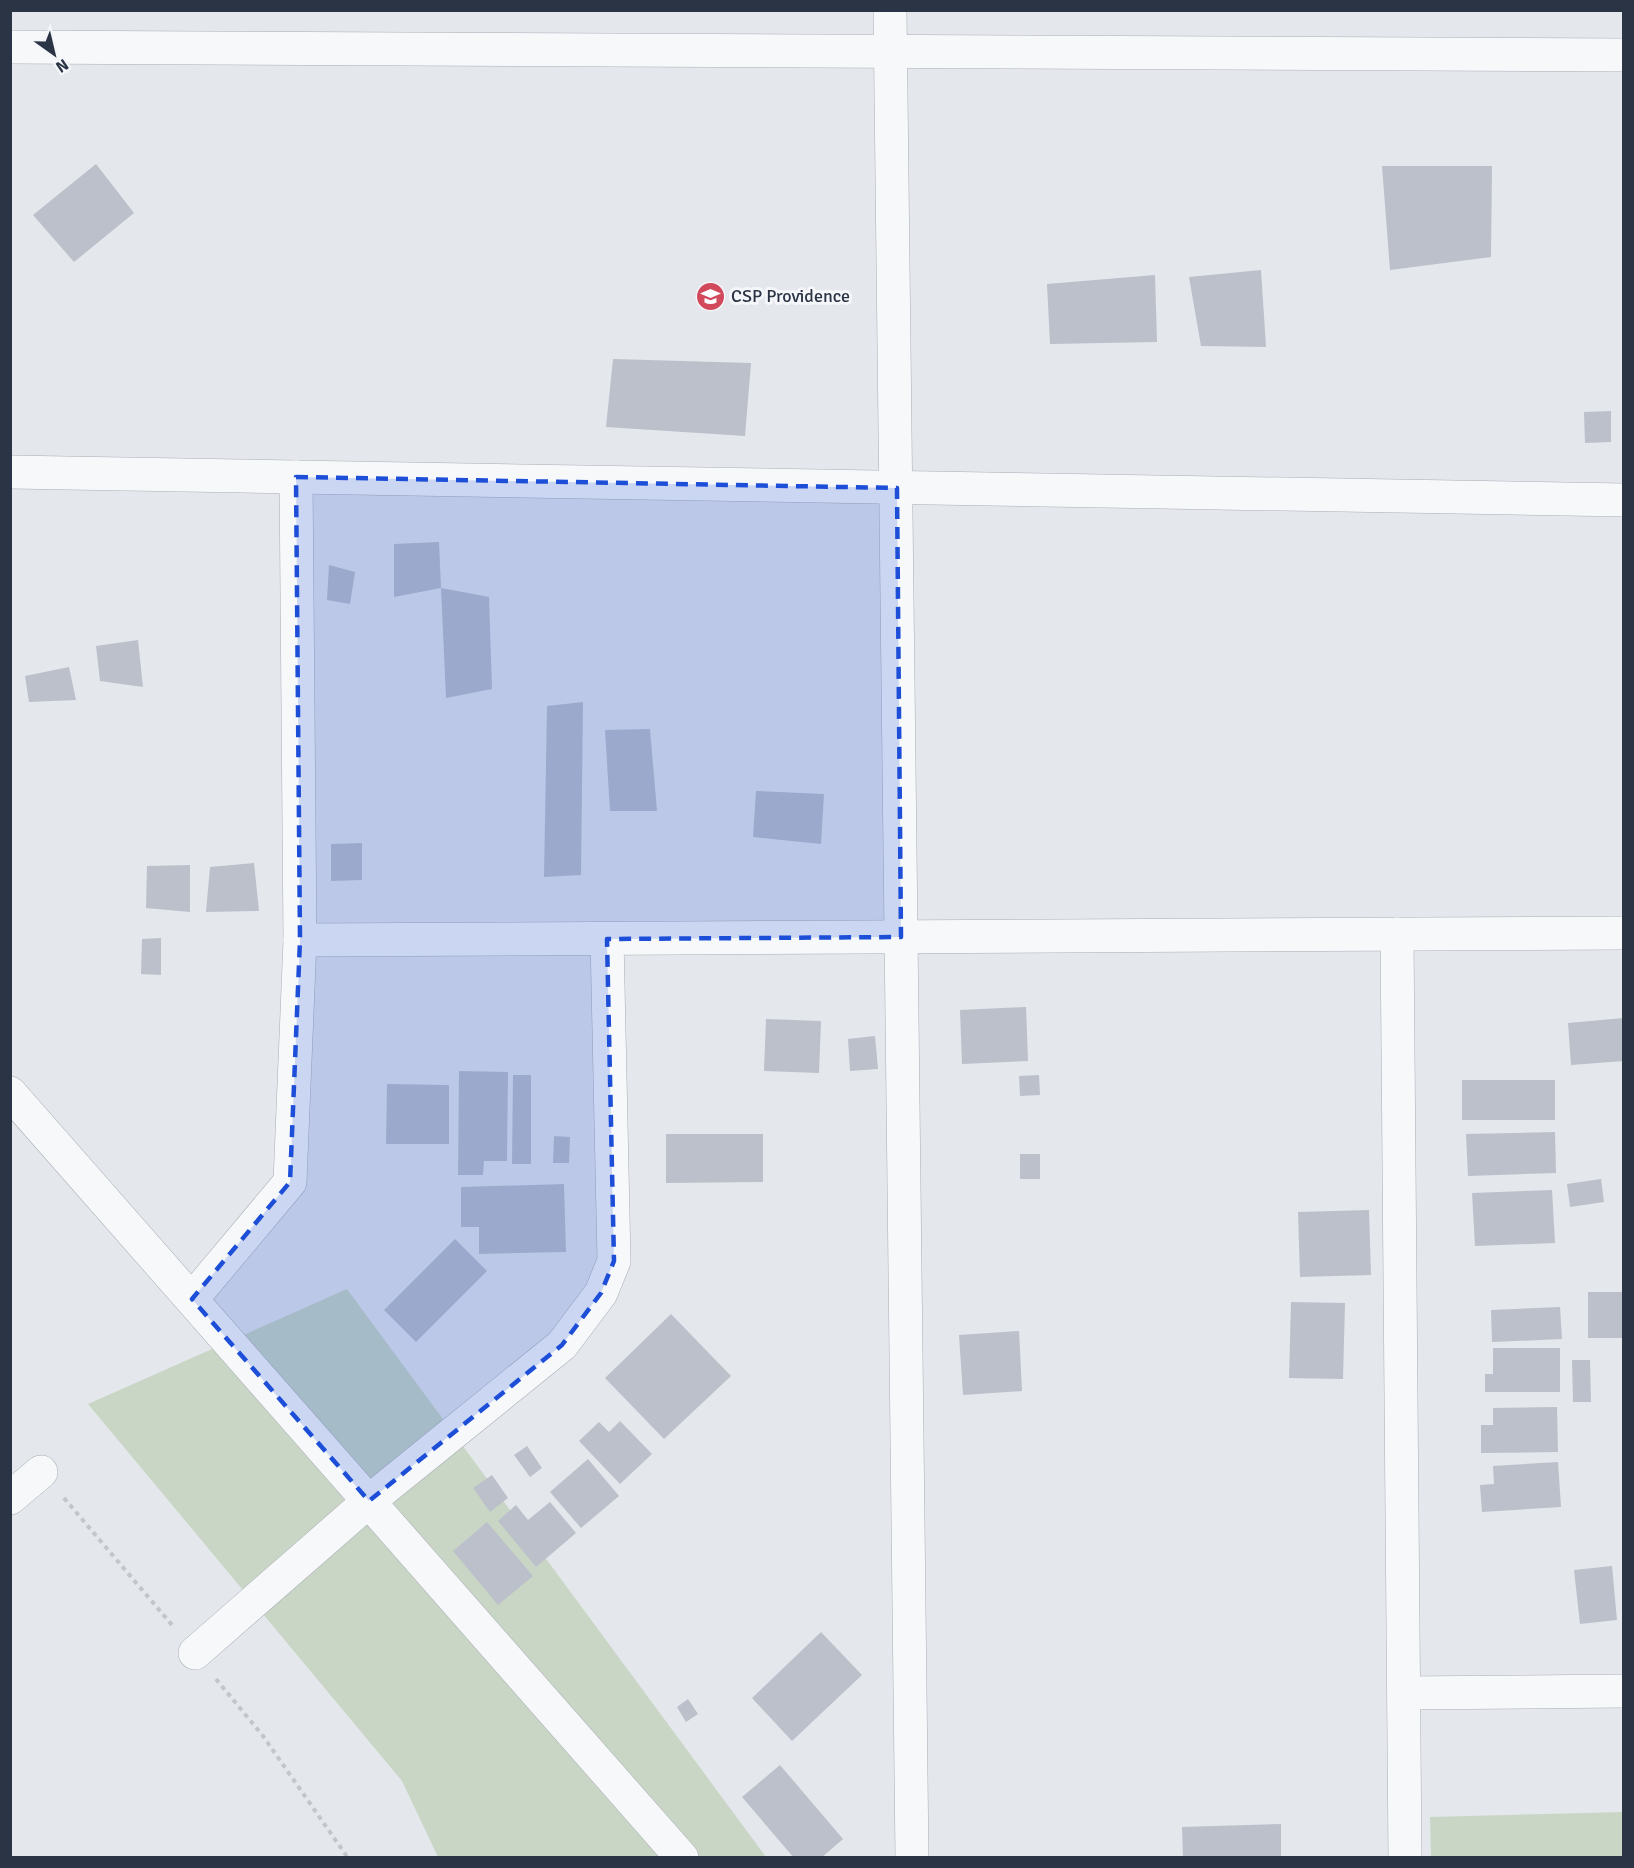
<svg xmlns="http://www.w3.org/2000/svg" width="1634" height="1868" viewBox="0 0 1634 1868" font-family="Signika,sans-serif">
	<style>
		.green { fill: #c9d6c5 }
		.building { fill: #bbc0ca }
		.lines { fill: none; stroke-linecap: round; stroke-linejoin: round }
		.minor-casing { stroke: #a9aeb7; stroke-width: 34 }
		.path { stroke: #c2c5cb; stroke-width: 4; stroke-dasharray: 4.5 4.5; stroke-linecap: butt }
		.minor { stroke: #f7f8fa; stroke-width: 33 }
		.marked { fill: #1d4ed8; fill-opacity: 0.2; stroke: #1d4ed8; stroke-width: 4.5; stroke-dasharray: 12 8; stroke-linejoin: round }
		.labels { text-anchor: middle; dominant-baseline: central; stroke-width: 6; stroke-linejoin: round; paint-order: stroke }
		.poi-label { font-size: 18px; fill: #2b3445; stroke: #f4f6f9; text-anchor: start }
	</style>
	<rect width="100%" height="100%" fill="#e4e7ec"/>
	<!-- green -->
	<g class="green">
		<polygon points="347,1289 766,1857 438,1857 402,1781 88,1404"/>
		<polygon points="1623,1812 1623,1857 1431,1857 1430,1817"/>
	</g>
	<!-- building -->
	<g class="building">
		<polygon points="96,164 134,213 74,262 33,215"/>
		<polygon points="1382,166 1492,166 1491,257 1390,270"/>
		<polygon points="1261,270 1266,347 1201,346 1189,277"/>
		<polygon points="1155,275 1157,342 1050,344 1047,284"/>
		<polygon points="613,359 751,363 745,436 606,427"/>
		<polygon points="1611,411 1611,442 1585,443 1584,412"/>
		<polygon points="439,542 441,588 394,597 394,544"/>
		<polygon points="329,565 355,572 350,604 327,600"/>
		<polygon points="441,588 489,597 492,689 446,698"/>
		<polygon points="138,640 143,687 100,681 96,646"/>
		<polygon points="69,667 76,700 29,702 25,676"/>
		<polygon points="583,702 581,875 544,877 547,706"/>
		<polygon points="650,729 657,811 610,811 605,730"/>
		<polygon points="756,791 824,794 821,844 753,837"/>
		<polygon points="362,843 362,880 331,881 331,844"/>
		<polygon points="254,863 259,911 206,912 210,867"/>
		<polygon points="190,865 190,912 146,908 147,866"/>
		<polygon points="161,938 161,975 141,974 142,939"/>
		<polygon points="1026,1007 1028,1061 962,1064 960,1010"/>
		<polygon points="1624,1018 1624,1061 1571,1065 1568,1023"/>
		<polygon points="766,1019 821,1021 819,1073 764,1071"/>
		<polygon points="875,1036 878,1069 850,1071 848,1039"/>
		<polygon points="459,1071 508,1072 507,1161 484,1161 483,1175 458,1175"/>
		<polygon points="513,1075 531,1075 531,1164 512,1164"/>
		<polygon points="1039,1075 1040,1095 1020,1096 1019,1076"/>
		<rect x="1462" y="1080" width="93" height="40"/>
		<polygon points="387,1084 449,1085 449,1144 386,1144"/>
		<polygon points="1555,1132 1556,1173 1468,1176 1466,1134"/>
		<polygon points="666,1134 763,1134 763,1182 666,1183"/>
		<polygon points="554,1136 570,1137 569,1163 553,1163"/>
		<rect x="1020" y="1154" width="20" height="25"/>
		<polygon points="1601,1179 1604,1202 1570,1207 1567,1184"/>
		<polygon points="564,1184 566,1252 479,1254 479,1227 461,1227 461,1187"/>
		<polygon points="1552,1190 1555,1243 1475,1246 1472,1193"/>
		<polygon points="1369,1210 1371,1275 1300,1277 1298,1212"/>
		<polygon points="455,1239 487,1271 416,1342 384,1310"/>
		<rect x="1588" y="1292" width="36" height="46"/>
		<polygon points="1291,1302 1345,1303 1343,1379 1289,1378"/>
		<polygon points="1560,1307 1562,1339 1492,1342 1491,1310"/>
		<polygon points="671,1314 731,1376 664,1439 605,1378"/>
		<polygon points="1019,1331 1022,1391 963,1395 959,1335"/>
		<polygon points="1493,1348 1560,1348 1560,1392 1485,1392 1485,1374 1493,1374"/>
		<polygon points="1572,1360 1590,1360 1591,1402 1573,1402"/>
		<polygon points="1557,1407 1558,1452 1481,1453 1481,1425 1493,1425 1493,1408"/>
		<polygon points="620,1421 652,1454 620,1484 579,1441 599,1422 609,1432"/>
		<polygon points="527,1446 542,1468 530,1477 514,1455"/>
		<polygon points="588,1459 619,1496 581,1528 550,1492"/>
		<polygon points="1558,1462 1561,1507 1482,1512 1480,1485 1494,1484 1493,1466"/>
		<polygon points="492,1475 508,1498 490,1512 473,1488"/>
		<polygon points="550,1502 576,1533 536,1567 498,1521 516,1505 528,1520"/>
		<polygon points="487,1522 533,1576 498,1605 453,1551"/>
		<polygon points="1612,1566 1617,1620 1580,1624 1574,1570"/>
		<polygon points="821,1632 862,1675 792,1741 752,1698"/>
		<polygon points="688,1699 698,1714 686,1722 677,1707"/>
		<polygon points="780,1765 843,1839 821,1858 794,1858 742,1797"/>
		<polygon points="1281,1824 1281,1858 1183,1858 1182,1827"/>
	</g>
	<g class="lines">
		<defs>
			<g id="minor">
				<polyline points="890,10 912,1858"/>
				<polyline points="10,47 1624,55"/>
				<polyline points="10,472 1624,500"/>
				<polyline points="1397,934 1405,1858"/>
				<polyline points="300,940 1624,933"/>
				<polyline points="10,1093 682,1858"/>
				<polyline points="192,1299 290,1182 300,940 296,477"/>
				<polyline points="10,1498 41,1472"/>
				<polyline points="195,1653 369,1501 562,1345 601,1293 614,1261 607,939"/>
				<polyline points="1404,1693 1624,1691"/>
			</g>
		</defs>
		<!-- minor casing -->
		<use href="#minor" class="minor-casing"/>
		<!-- path -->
		<g class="path">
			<polyline points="64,1498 172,1625"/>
			<polyline points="216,1679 263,1736 348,1858"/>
		</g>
		<!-- minor -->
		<use href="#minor" class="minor"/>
	</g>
	<!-- marked area -->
	<path class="marked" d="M296,477l601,11 4,449 -294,2 7,322 -13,32 -39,52 -193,156 -177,-202 98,-117 10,-242z"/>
	<!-- icons -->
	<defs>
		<symbol id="school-disc" viewBox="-11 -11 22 22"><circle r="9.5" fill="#d1495b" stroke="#f4f6f9"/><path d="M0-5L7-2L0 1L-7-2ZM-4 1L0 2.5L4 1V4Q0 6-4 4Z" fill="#fff"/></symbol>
	</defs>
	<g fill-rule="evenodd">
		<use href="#school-disc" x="694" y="280" width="33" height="33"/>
	</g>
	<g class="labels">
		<!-- poi labels -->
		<g class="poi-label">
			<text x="731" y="296">CSP Providence</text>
		</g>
	</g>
	<!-- border -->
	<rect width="1634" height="1868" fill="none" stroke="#2b3445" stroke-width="24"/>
	<!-- north arrow -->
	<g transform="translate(54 54) rotate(146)" stroke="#f4f6f9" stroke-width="4.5" paint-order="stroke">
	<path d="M0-4.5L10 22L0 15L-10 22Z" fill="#2b3445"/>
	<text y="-9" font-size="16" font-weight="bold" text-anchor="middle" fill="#2b3445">N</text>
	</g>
</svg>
